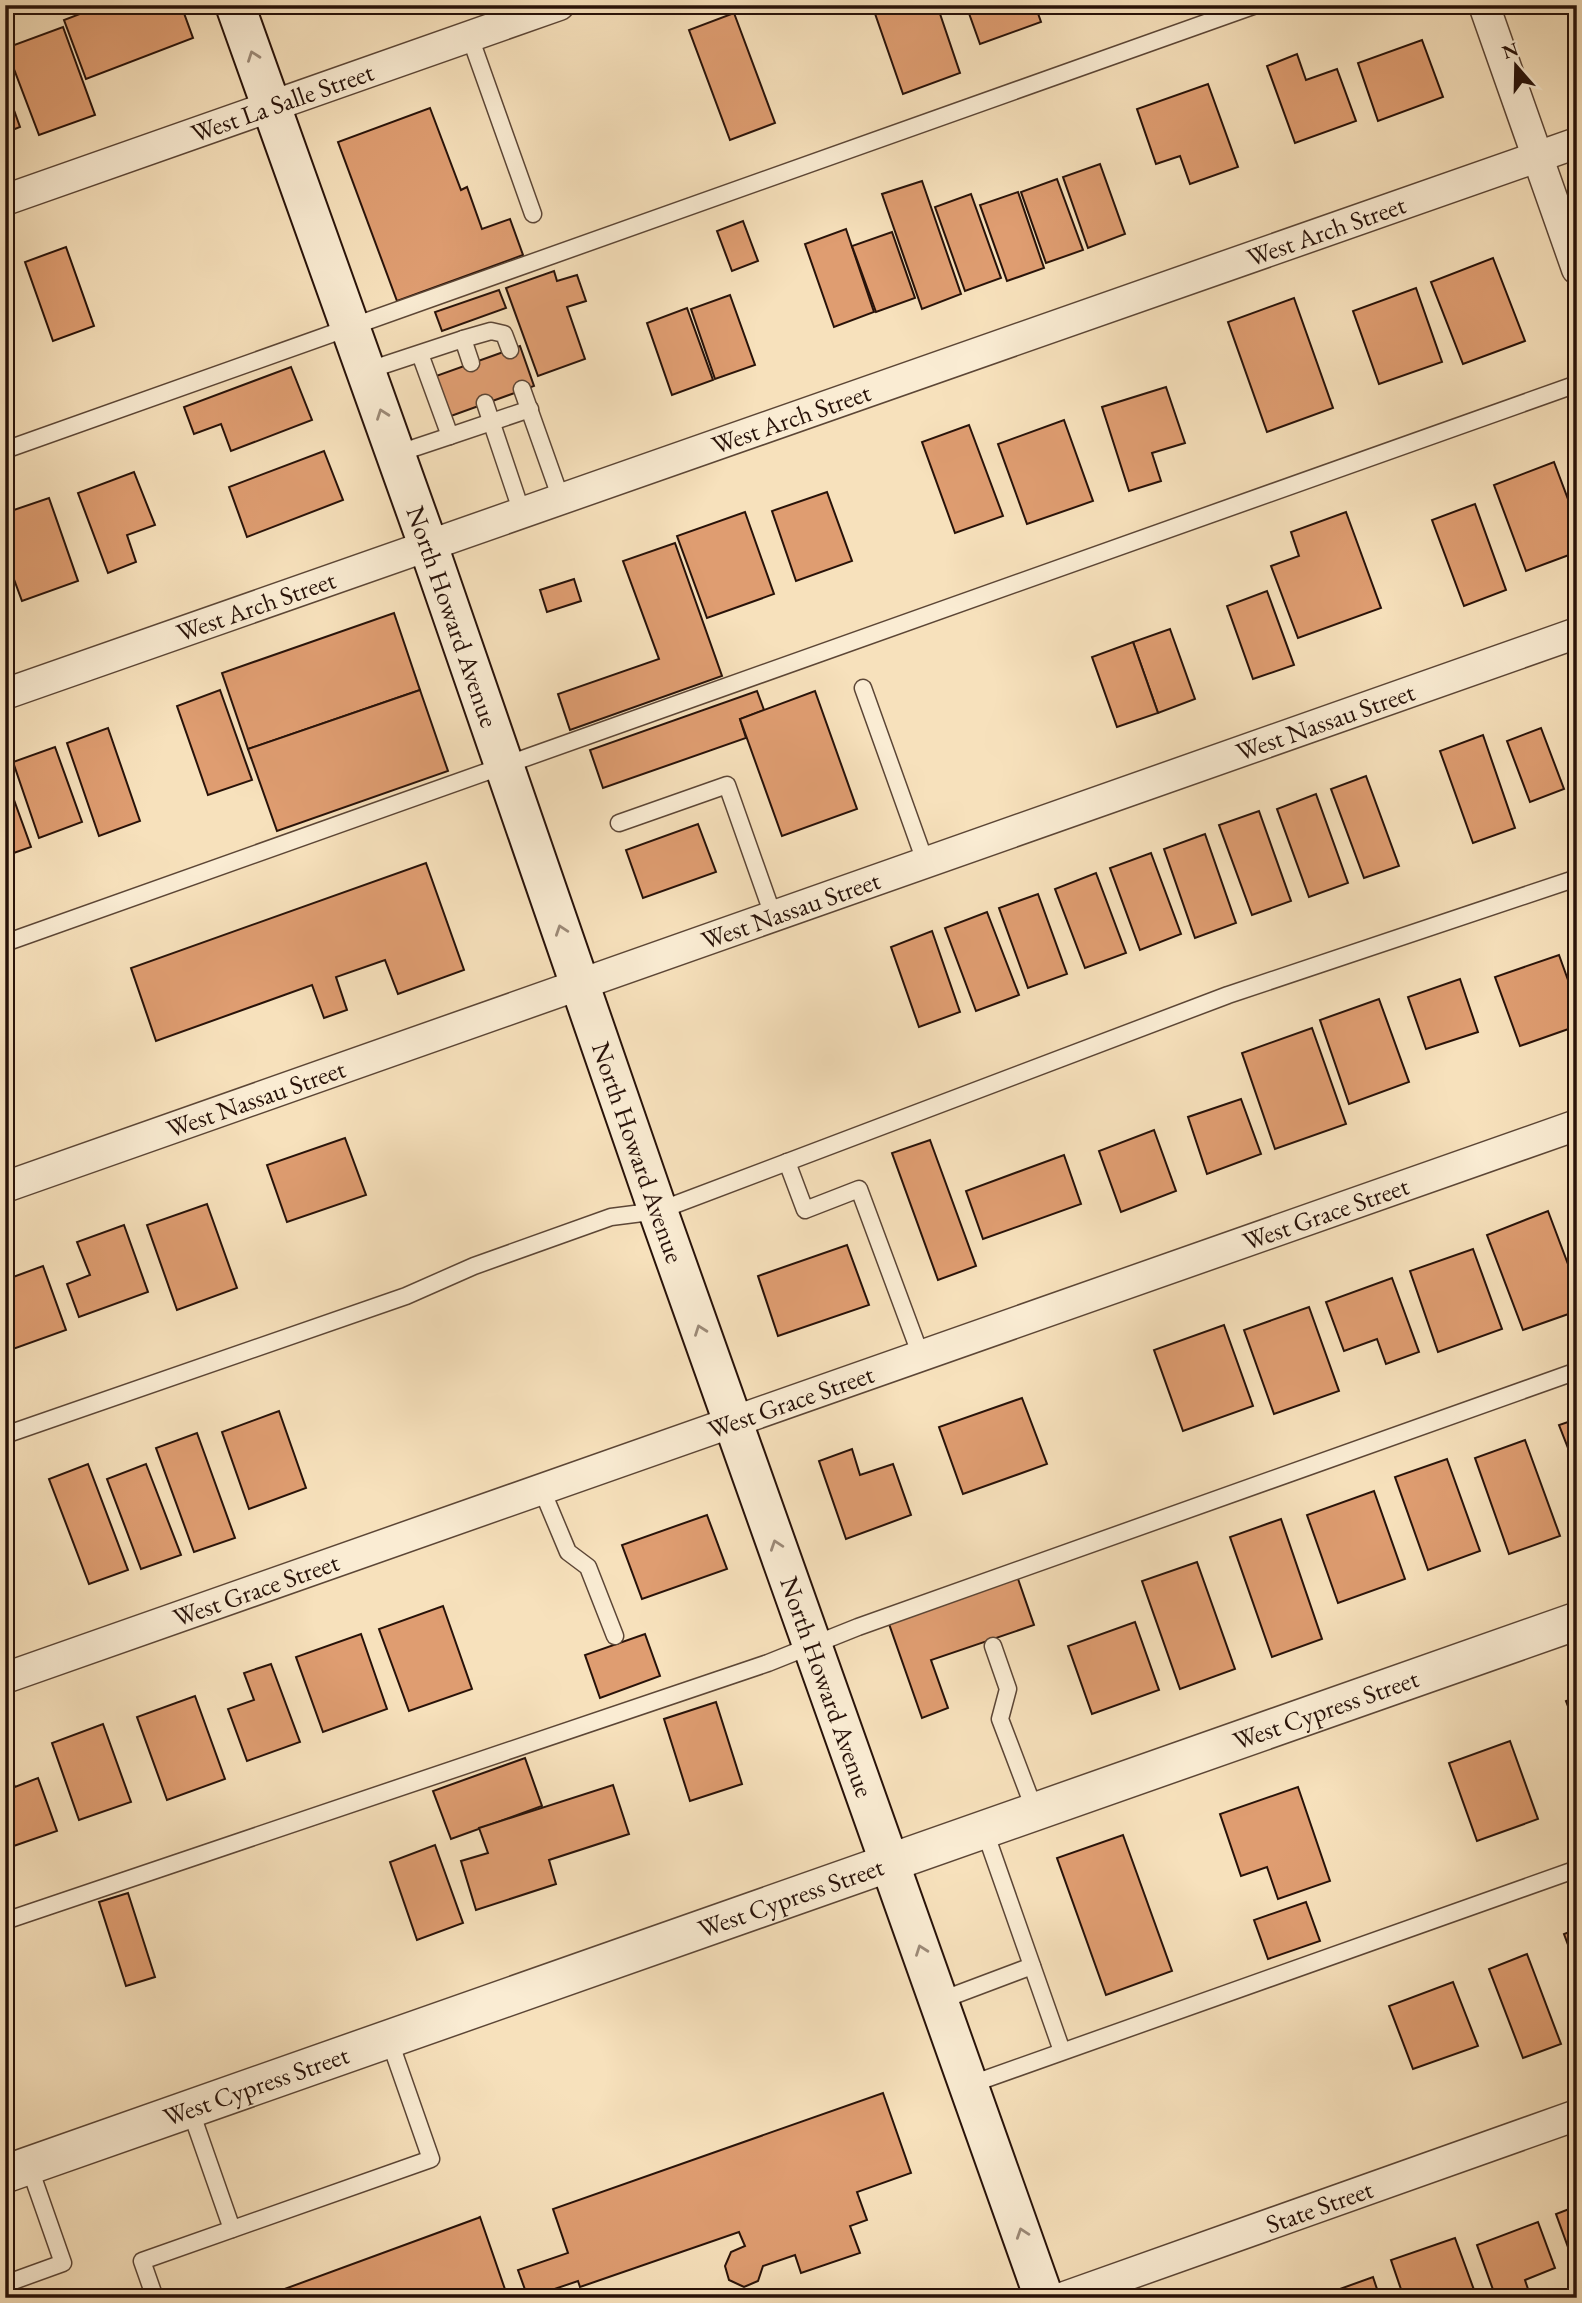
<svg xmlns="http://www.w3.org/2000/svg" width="1582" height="2303" viewBox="0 0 1582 2303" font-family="'EB Garamond',serif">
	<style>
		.building { fill: #df9d71; stroke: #281209; stroke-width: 2 }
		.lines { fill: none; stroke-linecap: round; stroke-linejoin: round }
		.service-casing { stroke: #5c4636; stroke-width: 19 }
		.minor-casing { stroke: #5c4636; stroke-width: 33 }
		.tertiary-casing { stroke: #5c4636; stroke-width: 40 }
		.secondary-casing { stroke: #281209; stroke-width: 42 }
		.service { stroke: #faecd3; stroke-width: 16 }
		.minor { stroke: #faecd3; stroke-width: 30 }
		.tertiary { stroke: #faecd3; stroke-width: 37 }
		.secondary { stroke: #faecd3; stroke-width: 38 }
		.oneway { stroke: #9c8a78 }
		.labels { text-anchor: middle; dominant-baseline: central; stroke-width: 5; stroke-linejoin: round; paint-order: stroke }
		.street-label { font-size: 26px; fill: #281209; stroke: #faecd3 }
	</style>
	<rect width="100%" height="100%" fill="#f7e1bc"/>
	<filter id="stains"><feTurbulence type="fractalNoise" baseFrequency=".00286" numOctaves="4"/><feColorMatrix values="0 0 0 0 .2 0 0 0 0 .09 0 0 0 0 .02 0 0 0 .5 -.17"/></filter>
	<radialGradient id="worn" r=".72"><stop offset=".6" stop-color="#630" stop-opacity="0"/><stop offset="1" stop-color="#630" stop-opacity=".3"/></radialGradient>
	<!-- building -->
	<g class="building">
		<polygon points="103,5 153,5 155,10 181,5 193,38 86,79 64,20"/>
		<polygon points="872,5 937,5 960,73 903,94"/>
		<polygon points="966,5 1035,5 1041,22 980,44"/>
		<polygon points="734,13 775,123 730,140 689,30"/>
		<polygon points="63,27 95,115 39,135 6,48"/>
		<polygon points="1422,40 1443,97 1378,121 1358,63"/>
		<polygon points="1297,54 1306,80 1337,69 1356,121 1295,143 1267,66"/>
		<polygon points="1208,84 1238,167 1190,184 1180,156 1156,164 1137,109"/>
		<polygon points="5,85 20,127 5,133"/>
		<polygon points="430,108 461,190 467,187 482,229 510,219 523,255 397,301 338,142"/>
		<polygon points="1100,164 1125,234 1088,248 1063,177"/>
		<polygon points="1057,179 1083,250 1046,263 1021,192"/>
		<polygon points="922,181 961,294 922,309 882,194"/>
		<polygon points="1018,192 1044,268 1007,281 980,205"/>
		<polygon points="971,194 1001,278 965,291 935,207"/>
		<polygon points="743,221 758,261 732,271 717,231"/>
		<polygon points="846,229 874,312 834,327 805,244"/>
		<polygon points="892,232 915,298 876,312 852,246"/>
		<polygon points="66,247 94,326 53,341 25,262"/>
		<polygon points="1493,258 1525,341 1463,364 1431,282"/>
		<polygon points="554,271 557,281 577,275 586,301 567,307 585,359 538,376 506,288"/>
		<polygon points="1416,288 1442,362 1379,384 1353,311"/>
		<polygon points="499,290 506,308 442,331 435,312"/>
		<polygon points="730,295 755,365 715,379 691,309"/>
		<polygon points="1294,298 1333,408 1267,432 1228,322"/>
		<polygon points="687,308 713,380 672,395 647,323"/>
		<polygon points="520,346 534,386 451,416 436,376"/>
		<polygon points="291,367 312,420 231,451 221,424 194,434 184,407"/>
		<polygon points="1166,387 1185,443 1152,453 1161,481 1129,491 1102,407"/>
		<polygon points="1064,420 1093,501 1027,524 998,444"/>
		<polygon points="969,425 1003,516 955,533 922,442"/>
		<polygon points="324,451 343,500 247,537 229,487"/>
		<polygon points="1554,462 1577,523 1577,552 1526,571 1494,485"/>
		<polygon points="134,472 155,525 127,535 136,562 108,573 78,493"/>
		<polygon points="827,492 852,561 796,581 772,511"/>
		<polygon points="49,498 78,581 22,601 5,555 5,513"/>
		<polygon points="1475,504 1506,590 1464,606 1432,520"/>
		<polygon points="745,512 774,594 707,618 677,536"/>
		<polygon points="1346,512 1381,608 1298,638 1271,566 1299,556 1291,532"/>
		<polygon points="675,543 722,676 570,730 558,694 659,659 623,561"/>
		<polygon points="574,579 581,601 547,612 540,590"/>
		<polygon points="1267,591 1294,665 1253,679 1227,606"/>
		<polygon points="394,613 420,690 248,749 222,673"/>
		<polygon points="1170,629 1195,699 1158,713 1133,642"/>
		<polygon points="1133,642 1158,713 1117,727 1092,657"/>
		<polygon points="220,690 252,780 208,795 177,706"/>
		<polygon points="420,690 448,771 277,831 248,749"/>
		<polygon points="757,691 764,710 740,719 746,738 603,788 590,750"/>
		<polygon points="815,691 857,809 782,836 740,719"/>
		<polygon points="108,728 140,821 99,836 67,743"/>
		<polygon points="1541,728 1564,789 1530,802 1507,741"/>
		<polygon points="1483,735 1515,828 1473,843 1440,751"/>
		<polygon points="55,747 82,822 39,838 13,762"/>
		<polygon points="5,775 31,847 5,856"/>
		<polygon points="1366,776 1399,866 1364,878 1331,789"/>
		<polygon points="1316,794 1348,883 1309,897 1277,809"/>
		<polygon points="1259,811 1291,901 1252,915 1219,825"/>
		<polygon points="698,824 716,872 643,898 626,850"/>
		<polygon points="1205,834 1236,923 1195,938 1164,849"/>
		<polygon points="1151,853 1181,934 1140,950 1110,868"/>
		<polygon points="426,863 464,970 398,994 385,960 336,977 347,1010 324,1018 312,985 156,1041 131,968"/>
		<polygon points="1096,873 1126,953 1085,968 1055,889"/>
		<polygon points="1038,894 1067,974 1028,988 999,908"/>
		<polygon points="987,912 1019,995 976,1011 945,928"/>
		<polygon points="932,931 960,1012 919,1027 891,947"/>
		<polygon points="1559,955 1577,1005 1577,1026 1520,1046 1495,977"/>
		<polygon points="1460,979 1478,1032 1426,1049 1408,997"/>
		<polygon points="1379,999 1409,1082 1349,1104 1320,1020"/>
		<polygon points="1312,1028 1346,1124 1275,1149 1242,1053"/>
		<polygon points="1241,1099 1261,1154 1207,1174 1188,1117"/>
		<polygon points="1154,1130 1176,1191 1121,1212 1099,1151"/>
		<polygon points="345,1138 366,1195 287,1222 267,1165"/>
		<polygon points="930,1140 976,1266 938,1280 892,1153"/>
		<polygon points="1064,1155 1081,1204 983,1239 966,1191"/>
		<polygon points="207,1204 237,1288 177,1310 147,1225"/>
		<polygon points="1548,1211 1577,1288 1577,1311 1523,1330 1487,1235"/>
		<polygon points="124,1225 148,1292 79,1317 67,1284 90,1275 77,1242"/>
		<polygon points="847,1245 869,1305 778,1336 758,1276"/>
		<polygon points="1473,1249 1502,1329 1438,1352 1410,1271"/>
		<polygon points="43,1266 66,1330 13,1349 5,1327 5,1280"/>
		<polygon points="1392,1278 1419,1352 1386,1364 1377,1339 1344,1351 1326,1302"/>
		<polygon points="1309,1307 1339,1391 1274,1414 1244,1330"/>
		<polygon points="1224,1325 1253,1406 1183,1431 1154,1350"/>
		<polygon points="1022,1398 1047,1464 963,1494 939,1427"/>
		<polygon points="279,1411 306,1488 249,1509 222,1432"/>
		<polygon points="1577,1419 1577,1471 1559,1425"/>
		<polygon points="197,1433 235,1538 194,1552 156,1448"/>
		<polygon points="1525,1440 1560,1536 1509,1554 1475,1458"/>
		<polygon points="852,1449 860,1475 893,1464 911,1515 846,1539 819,1461"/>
		<polygon points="1447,1459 1480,1551 1428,1570 1395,1477"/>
		<polygon points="88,1464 128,1570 89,1584 49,1479"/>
		<polygon points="146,1464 181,1555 141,1569 107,1479"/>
		<polygon points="1374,1491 1405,1579 1338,1603 1307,1515"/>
		<polygon points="707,1515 727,1569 642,1599 622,1545"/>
		<polygon points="1281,1519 1322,1639 1272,1657 1230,1537"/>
		<polygon points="1197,1562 1235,1669 1180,1689 1142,1581"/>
		<polygon points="1017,1576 1034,1625 931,1660 948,1708 922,1718 888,1621"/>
		<polygon points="443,1606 472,1689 409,1711 379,1629"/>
		<polygon points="1135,1622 1159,1690 1092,1714 1068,1646"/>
		<polygon points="361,1634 387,1709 323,1732 296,1657"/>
		<polygon points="645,1634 660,1676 600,1698 585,1655"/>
		<polygon points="271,1664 300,1742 247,1761 228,1709 254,1700 244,1673"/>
		<polygon points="195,1696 225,1779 167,1800 137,1717"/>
		<polygon points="1577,1697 1577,1730 1566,1701"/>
		<polygon points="716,1702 742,1784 690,1801 664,1719"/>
		<polygon points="103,1724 131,1802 79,1820 52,1743"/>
		<polygon points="1510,1741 1538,1819 1477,1841 1449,1763"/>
		<polygon points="525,1758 542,1806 451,1839 433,1791"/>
		<polygon points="5,1760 15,1787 38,1778 57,1831 5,1849"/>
		<polygon points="613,1785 629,1834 549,1860 556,1884 476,1910 461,1861 488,1853 479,1828"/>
		<polygon points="1298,1787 1330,1881 1278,1899 1267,1867 1241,1876 1220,1814"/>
		<polygon points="1123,1835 1172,1971 1106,1995 1057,1858"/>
		<polygon points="435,1845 463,1923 417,1940 390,1862"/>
		<polygon points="128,1893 155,1977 126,1986 99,1902"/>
		<polygon points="1306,1902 1320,1941 1268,1959 1254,1920"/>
		<polygon points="1577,1929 1577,1969 1564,1934"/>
		<polygon points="1527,1954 1561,2044 1523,2058 1489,1969"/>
		<polygon points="1453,1982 1478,2046 1413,2069 1389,2006"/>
		<polygon points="883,2093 911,2173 857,2192 867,2220 850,2226 860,2253 801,2273 795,2255 763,2266 758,2281 744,2287 729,2280 725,2266 731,2252 745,2246 739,2232 580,2287 578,2281 528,2298 518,2270 568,2253 553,2209"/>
		<polygon points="1577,2206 1577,2272 1556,2214"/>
		<polygon points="480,2217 508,2298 260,2298 478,2218"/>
		<polygon points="1538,2222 1555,2268 1525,2280 1531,2298 1496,2298 1477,2245"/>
		<polygon points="1455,2238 1477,2298 1404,2298 1391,2260"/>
		<polygon points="1373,2277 1380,2298 1315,2298"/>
	</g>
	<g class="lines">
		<defs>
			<g id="service">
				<polyline points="470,37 533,214"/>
				<polyline points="463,339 491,331 504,334 510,350"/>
				<polyline points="420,354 450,436 530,409"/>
				<polyline points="366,371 463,339 471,363"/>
				<polyline points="522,389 561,499"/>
				<polyline points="485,403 522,513"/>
				<polyline points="5,450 1256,5"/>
				<polyline points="396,454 450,436"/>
				<polyline points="863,688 926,864"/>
				<polyline points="619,823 727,785 774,918"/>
				<polyline points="5,943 1577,384"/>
				<polyline points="787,1162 805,1210 859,1189 921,1356"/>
				<polyline points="5,1435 406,1296 474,1266 611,1217 658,1211 1228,995 1577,878"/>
				<polyline points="542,1490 568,1552 588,1567 615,1636"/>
				<polyline points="993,1646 1008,1689 1000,1719 1035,1811"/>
				<polyline points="984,1829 1062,2051"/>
				<polyline points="5,1921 768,1663 858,1627 1577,1371"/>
				<polyline points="939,2001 1032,1966"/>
				<polyline points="969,2085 1577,1869"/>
				<polyline points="190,2109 232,2229"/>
				<polyline points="5,2284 63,2263 29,2166"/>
				<polyline points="155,2298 142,2261 431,2159 389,2039"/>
			</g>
			<g id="minor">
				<polyline points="1484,5 1577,269"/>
				<path id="s1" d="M5,200l554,-195"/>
				<path id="s2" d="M5,694l1572,-551"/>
				<path id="s3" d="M5,1187l1572,-554"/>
				<path id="s4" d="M5,1678l1572,-553"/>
				<path id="s5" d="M1062,2298l515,-183"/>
			</g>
			<g id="tertiary">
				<path id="s6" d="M5,2174l1572,-553"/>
			</g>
			<g id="secondary">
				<path id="s7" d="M235,5l193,540 230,666 386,1087"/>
			</g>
		</defs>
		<!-- service casing -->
		<use href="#service" class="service-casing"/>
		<!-- minor casing -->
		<use href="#minor" class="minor-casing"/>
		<!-- tertiary casing -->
		<use href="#tertiary" class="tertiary-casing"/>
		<!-- secondary casing -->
		<use href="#secondary" class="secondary-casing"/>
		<!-- service -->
		<use href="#service" class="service"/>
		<!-- minor -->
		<use href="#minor" class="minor"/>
		<!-- tertiary -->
		<use href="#tertiary" class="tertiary"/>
		<!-- secondary -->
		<use href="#secondary" class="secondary"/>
	</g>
	<!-- one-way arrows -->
	<defs><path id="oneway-chevron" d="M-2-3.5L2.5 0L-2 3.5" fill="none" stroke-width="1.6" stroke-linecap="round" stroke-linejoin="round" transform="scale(1.75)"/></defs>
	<g class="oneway">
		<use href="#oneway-chevron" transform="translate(253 56) rotate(-110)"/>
		<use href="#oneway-chevron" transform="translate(382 414) rotate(-110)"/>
		<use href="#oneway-chevron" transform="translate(561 930) rotate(-109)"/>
		<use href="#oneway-chevron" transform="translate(700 1330) rotate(-110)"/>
		<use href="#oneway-chevron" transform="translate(776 1545) rotate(-109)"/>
		<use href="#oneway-chevron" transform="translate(921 1950) rotate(-110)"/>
		<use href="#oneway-chevron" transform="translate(1022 2233) rotate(-109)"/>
	</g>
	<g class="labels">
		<!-- street labels -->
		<g class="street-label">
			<text stroke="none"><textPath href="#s1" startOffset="294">West La Salle Street</textPath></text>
			<text stroke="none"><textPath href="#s2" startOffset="1400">West Arch Street</textPath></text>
			<text stroke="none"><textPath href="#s2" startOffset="833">West Arch Street</textPath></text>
			<text stroke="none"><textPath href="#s2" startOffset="266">West Arch Street</textPath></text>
			<text stroke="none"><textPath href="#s7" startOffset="649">North Howard Avenue</textPath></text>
			<text stroke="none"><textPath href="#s3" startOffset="1400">West Nassau Street</textPath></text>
			<text stroke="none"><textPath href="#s3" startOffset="833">West Nassau Street</textPath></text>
			<text stroke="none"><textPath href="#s3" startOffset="266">West Nassau Street</textPath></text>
			<text stroke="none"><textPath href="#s7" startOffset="1216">North Howard Avenue</textPath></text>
			<text stroke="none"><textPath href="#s4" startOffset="1400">West Grace Street</textPath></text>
			<text stroke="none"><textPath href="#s4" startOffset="833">West Grace Street</textPath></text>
			<text stroke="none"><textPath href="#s4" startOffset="266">West Grace Street</textPath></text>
			<text stroke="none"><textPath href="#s7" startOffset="1783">North Howard Avenue</textPath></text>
			<text stroke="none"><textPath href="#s6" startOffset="1400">West Cypress Street</textPath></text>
			<text stroke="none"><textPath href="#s6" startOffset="833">West Cypress Street</textPath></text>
			<text stroke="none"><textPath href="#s6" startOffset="266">West Cypress Street</textPath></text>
			<text stroke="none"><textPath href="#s5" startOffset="273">State Street</textPath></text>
		</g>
	</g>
	<!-- margin -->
	<rect width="1582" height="2303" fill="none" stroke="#f7e1bc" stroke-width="28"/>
	<rect x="7" y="7" width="1568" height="2289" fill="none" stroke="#281209" stroke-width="3.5"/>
	<rect x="14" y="14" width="1554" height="2275" fill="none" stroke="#281209" stroke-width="2"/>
	<!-- north arrow -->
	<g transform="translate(1516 66) rotate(340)" stroke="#faecd3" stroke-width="5" paint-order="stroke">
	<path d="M0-5L12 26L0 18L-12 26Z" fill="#281209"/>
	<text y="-10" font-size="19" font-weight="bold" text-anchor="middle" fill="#281209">N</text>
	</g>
	<rect width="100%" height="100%" filter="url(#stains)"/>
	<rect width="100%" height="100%" fill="url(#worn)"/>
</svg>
